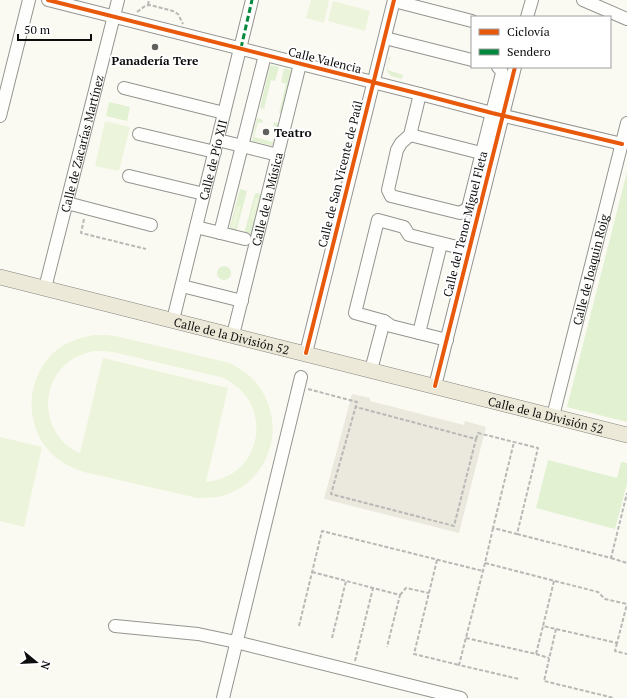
<svg xmlns="http://www.w3.org/2000/svg" width="627" height="698" viewBox="0 0 627 698" font-family="'PT Serif',serif">
	<style>
		.green { fill: #e1f1d2 }
		.pitch { fill: #ecf5db; fill-rule: evenodd }
		.plaza { fill: #ebe9dd }
		.lines { fill: none; stroke-linecap: round; stroke-linejoin: round }
		.minor-casing { stroke: #949490; stroke-width: 14 }
		.major-casing { stroke: #81817d; stroke-width: 16 }
		.path { stroke: #b8b8b6; stroke-width: 2; stroke-dasharray: 4 2; stroke-linecap: butt }
		.minor { stroke: #fefefd; stroke-width: 12 }
		.major { stroke: #ede9d8; stroke-width: 15 }
		.quiet { stroke: #00873e; stroke-width: 3; stroke-dasharray: 6 3; stroke-linecap: butt }
		.cycleway-casing { stroke: #fff; stroke-width: 6 }
		.cycleway { stroke: #e8590c; stroke-width: 4 }
		.poi-dot { fill: #60605d; stroke: #fff; stroke-width: 1.5 }
		.labels { text-anchor: middle; dominant-baseline: central; stroke-width: 4; stroke-linejoin: round; paint-order: stroke }
		.poi-label { font-size: 12px; font-weight: bold; fill: #0d0d0d; stroke: #fff }
		.street-label { font-size: 12px; fill: #0d0d0d; stroke: #fff }
	</style>
	<rect width="100%" height="100%" fill="#fbfaf2"/>
	<!-- green -->
	<g class="green">
		<polygon points="389,57 391,57 388,65 388,70 403,75 402,79 391,76 387,71"/>
		<polygon points="270,65 279,67 275,81 271,80 264,109 260,108"/>
		<polygon points="284,68 292,70 282,113 279,113 286,84 281,82"/>
		<polygon points="109,102 130,107 127,121 106,116"/>
		<polygon points="257,118 263,120 262,123 258,122 254,137 273,142 277,127 273,126 274,122 279,124 274,146 252,141"/>
		<polygon points="627,172 627,422 567,407"/>
		<polygon points="240,189 247,191 236,232 229,230"/>
		<polygon points="255,193 262,194 251,236 244,234"/>
		<circle cx="224" cy="273" r="7"/>
		<polygon points="548,460 617,478 621,462 627,463 627,484 615,529 536,508"/>
	</g>
	<!-- pitch -->
	<g class="pitch">
		<polygon points="311,0 329,0 324,23 306,18"/>
		<polygon points="333,1 370,11 365,31 328,21"/>
		<polygon points="105,121 130,127 119,171 95,166"/>
		<polygon points="256,197 259,198 254,220 250,219"/>
		<polygon points="237,206 241,206 235,228 231,228"/>
		<path d="M94,335h11l11,1 114,27c10,6 21,12 28,22 30,40 12,97 -36,111 -8,2 -16,2 -25,2l-113,-26c-11,-4 -21,-8 -30,-16 -33,-30 -29,-85 8,-110 10,-6 21,-9 32,-11zM95,351h9l9,1 111,26c8,5 16,10 21,17 18,23 14,57 -8,75 -9,7 -20,11 -31,12l22,-94 -125,-30 -23,95c-35,-14 -43,-63 -15,-88 8,-8 19,-12 30,-14z"/>
		<polygon points="0,437 42,447 24,527 0,521"/>
	</g>
	<!-- plaza -->
	<polygon class="plaza" points="352,394 370,398 370,401 464,425 465,421 486,427 459,533 324,499"/>
	<g class="lines">
		<defs>
			<g id="minor">
				<polyline points="48,0 420,94 492,113 622,144"/>
				<polyline points="583,0 627,19"/>
				<polyline points="394,1 472,21"/>
				<polyline points="527,17 532,0"/>
				<polyline points="385,38 472,60"/>
				<polyline points="124,88 224,113"/>
				<polyline points="420,94 410,135 401,143 397,150 388,190 391,196 460,213 468,208 502,73 501,70 498,67"/>
				<polyline points="0,116 29,0"/>
				<polyline points="139,134 215,152"/>
				<polyline points="410,135 481,153"/>
				<polyline points="218,140 278,155"/>
				<polyline points="129,176 204,194"/>
				<polyline points="67,203 151,225"/>
				<polyline points="196,227 245,239"/>
				<polyline points="220,233 265,55"/>
				<polyline points="182,286 242,301"/>
				<path id="s1" d="M45,288l73,-288"/>
				<path id="s2" d="M173,320l79,-320"/>
				<polyline points="419,333 441,244"/>
				<path id="s3" d="M233,335l67,-271"/>
				<polyline points="447,340 391,326 384,321 355,313 378,220 404,227 409,235 469,250"/>
				<polyline points="306,353 394,0"/>
				<polyline points="371,370 384,321"/>
				<polyline points="435,386 515,67"/>
				<path id="s4" d="M553,416l74,-293"/>
				<polyline points="115,626 198,634 236,642 461,698"/>
				<polyline points="223,698 301,377"/>
			</g>
			<g id="major">
				<path id="s5" d="M0,277l627,158"/>
			</g>
		</defs>
		<!-- minor casing -->
		<use href="#minor" class="minor-casing"/>
		<!-- major casing -->
		<use href="#major" class="major-casing"/>
		<!-- path -->
		<g class="path">
			<polyline points="148,5 149,0"/>
			<polyline points="137,12 145,6 150,5 173,11 178,14 183,24"/>
			<polyline points="84,219 81,233 146,249"/>
			<polyline points="308,389 357,402 331,494 454,526 476,439 356,407"/>
			<polyline points="476,439 478,433 538,448 517,534 493,528 514,442"/>
			<polyline points="493,528 485,563 598,592 605,599 627,604"/>
			<polyline points="517,534 611,558 627,493"/>
			<polyline points="611,558 627,563"/>
			<polyline points="437,560 414,654 459,665"/>
			<polyline points="485,563 459,665 519,679"/>
			<polyline points="312,572 400,595 387,647"/>
			<polyline points="554,581 543,626 617,643 627,604"/>
			<polyline points="400,595 406,588 429,593"/>
			<polyline points="299,626 322,531 483,571"/>
			<polyline points="556,629 544,681 614,698"/>
			<polyline points="332,638 346,581"/>
			<polyline points="466,638 536,654 543,626"/>
			<polyline points="617,643 615,651 627,654"/>
			<polyline points="536,654 549,658"/>
			<polyline points="355,661 373,588"/>
		</g>
		<!-- minor -->
		<use href="#minor" class="minor"/>
		<!-- major -->
		<use href="#major" class="major"/>
		<!-- quiet -->
		<polyline class="quiet" points="241,48 252,0"/>
		<defs>
			<g id="cycleway">
				<polyline points="48,0 420,94 492,113 622,144"/>
				<polyline points="306,353 394,0"/>
				<polyline points="435,386 515,67"/>
			</g>
		</defs>
		<!-- cycleway casing -->
		<use href="#cycleway" class="cycleway-casing"/>
		<!-- cycleway -->
		<use href="#cycleway" class="cycleway"/>
	</g>
	<!-- markers -->
	<g class="poi-dot">
		<circle cx="155" cy="47" r="4"/>
		<circle cx="266" cy="132" r="4"/>
	</g>
	<g class="labels">
		<!-- poi labels -->
		<g class="poi-label">
			<text x="155" y="60">Panadería Tere</text>
			<text x="274" y="132" text-anchor="start">Teatro</text>
		</g>
		<!-- street labels -->
		<g class="street-label">
			<text transform="translate(325 60) rotate(14)">Calle Valencia</text>
			<text stroke="none"><textPath href="#s1" startOffset="149">Calle de Zacarías Martínez</textPath></text>
			<text stroke="none"><textPath href="#s2" startOffset="165">Calle de Pío XII</textPath></text>
			<text transform="translate(340 174) rotate(-76)">Calle de San Vicente de Paúl</text>
			<text stroke="none"><textPath href="#s3" startOffset="140">Calle de la Música</textPath></text>
			<text transform="translate(465 224) rotate(-76)">Calle del Tenor Miguel Fleta</text>
			<text stroke="none"><textPath href="#s4" startOffset="151">Calle de Joaquin Roig</textPath></text>
			<text stroke="none"><textPath href="#s5" startOffset="239">Calle de la División 52</textPath></text>
			<text stroke="none"><textPath href="#s5" startOffset="563">Calle de la División 52</textPath></text>
		</g>
	</g>
	<!-- legend -->
	<rect x="471" y="16" width="140" height="52" fill="#ffffff" stroke="#9e9e9e"/>
	<rect x="479" y="29" width="20" height="6" fill="#e8590c" stroke="#9e9e9e"/>
	<text x="507" y="36" font-size="12" fill="#0d0d0d">Ciclovía</text>
	<rect x="479" y="49" width="20" height="6" fill="#00873e" stroke="#9e9e9e"/>
	<text x="507" y="56" font-size="12" fill="#0d0d0d">Sendero</text>
	<!-- north arrow -->
	<g transform="translate(36 662) rotate(108)" stroke="#ffffff" stroke-width="3" paint-order="stroke">
	<path d="M0-3L7 15L0 10L-7 15Z" fill="#0d0d0d"/>
	<text y="-6" font-size="11" font-weight="bold" text-anchor="middle" fill="#0d0d0d">N</text>
	</g>
	<!-- scale -->
	<path d="M18 34v6h73v-6" fill="none" stroke="#0d0d0d" stroke-width="2"/>
	<text x="24" y="34" font-size="12" fill="#0d0d0d" stroke="#ffffff" stroke-width="3" paint-order="stroke">50 m</text>
</svg>
